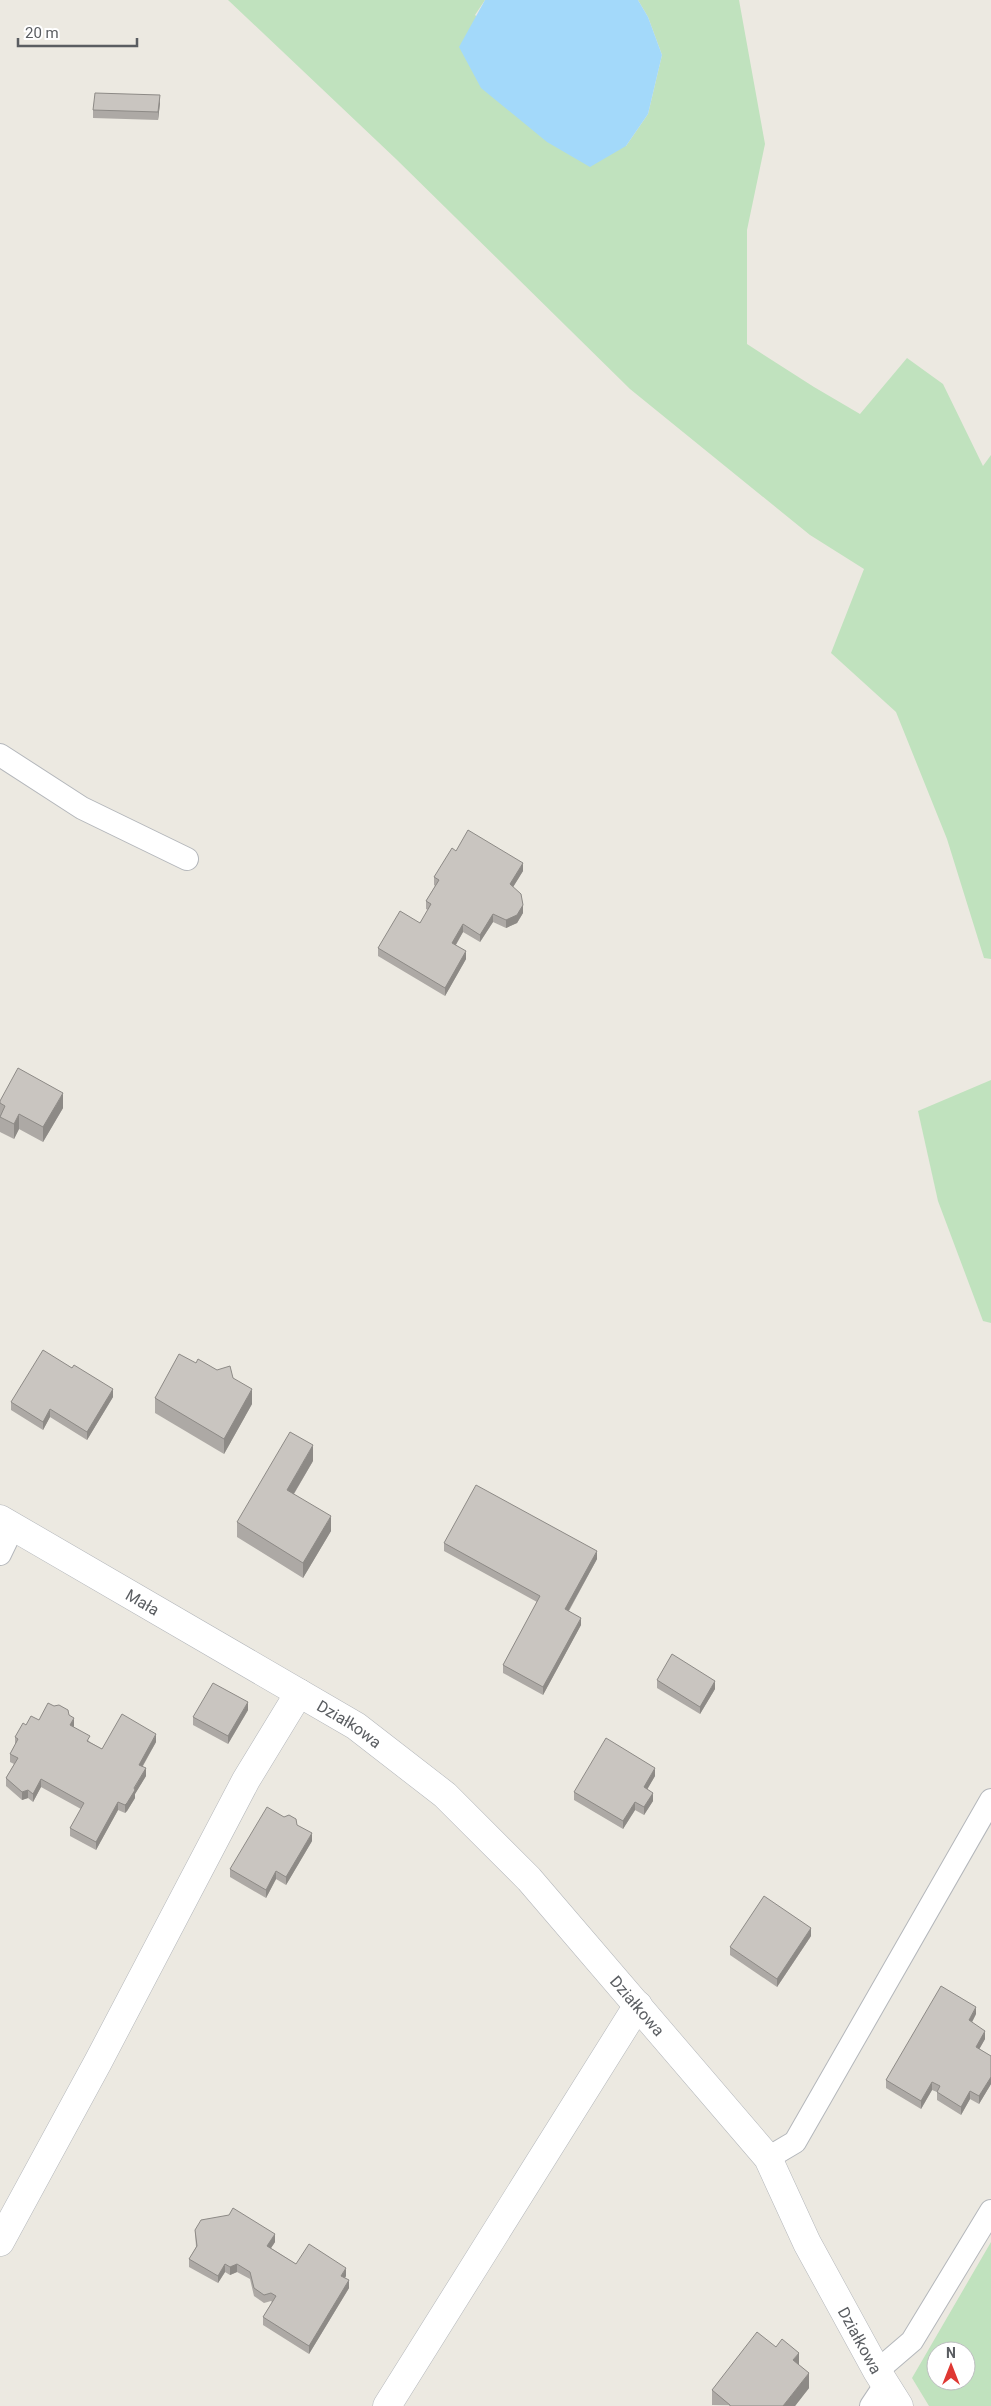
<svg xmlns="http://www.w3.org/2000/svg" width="991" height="2406" viewBox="0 0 991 2406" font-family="Roboto,sans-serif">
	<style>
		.green { fill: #c0e2be; fill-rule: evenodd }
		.water { fill: #a3d9fa }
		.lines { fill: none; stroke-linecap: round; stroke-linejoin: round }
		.lane-casing { stroke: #b4b7bb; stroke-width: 24 }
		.street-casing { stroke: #b4b7bb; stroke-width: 29 }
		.lane { stroke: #fff; stroke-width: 22 }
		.street { stroke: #fff; stroke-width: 28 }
		.wall { fill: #ada9a5 }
		.shaded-wall { fill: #8d8a86 }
		.building { fill: #c9c5c0; stroke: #8d8a86 }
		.labels { text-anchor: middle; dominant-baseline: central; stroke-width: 5; stroke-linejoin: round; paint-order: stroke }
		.street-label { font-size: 16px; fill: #5a5d61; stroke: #fff }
	</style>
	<rect width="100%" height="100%" fill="#ece9e1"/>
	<!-- green -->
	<g class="green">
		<polygon points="228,0 485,0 475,15 626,146 648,114 662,55 648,17 638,0 739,0 765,144 747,230 747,344 814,387 860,414 907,358 943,384 983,466 991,455 991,959 984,958 947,839 896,712 831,653 864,569 810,535 630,389 396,159"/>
		<polygon points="991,1080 991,1323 983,1321 938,1201 918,1111"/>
		<path d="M991,2242v164h-62l-17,-28zM936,2351h30v30h-30z"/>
	</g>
	<!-- water -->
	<polygon class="water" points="485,0 638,0 648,17 662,55 648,114 626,146 590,167 547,142 481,88 459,47"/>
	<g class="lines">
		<defs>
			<g id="lane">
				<polyline points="0,755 82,808 187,859"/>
				<polyline points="0,1554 13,1527"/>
				<polyline points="768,2158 795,2142 991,1800"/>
				<polyline points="877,2371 912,2341 991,2211"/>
				<polyline points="871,2406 885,2385"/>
			</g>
			<g id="street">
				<path id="s1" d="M0,1519l356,207 89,69 84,84 239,279 39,85 70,128 22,35"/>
				<polyline points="0,2242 98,2062 246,1780 299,1693"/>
				<polyline points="387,2406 638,2005"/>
			</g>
		</defs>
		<!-- lane casing -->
		<use href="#lane" class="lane-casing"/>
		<!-- street casing -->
		<use href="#street" class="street-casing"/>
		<!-- lane -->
		<use href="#lane" class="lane"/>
		<!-- street -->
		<use href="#street" class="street"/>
	</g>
	<!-- wall -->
	<g class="wall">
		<polygon points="160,103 158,120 93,118 93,110"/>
		<polygon points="456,851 523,871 513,887 523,913 517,923 506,928 493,922 480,942 463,932 456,945 466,959 445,996 378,956 378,948 420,923 428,910 426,909 426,901 435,886 434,885 434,877"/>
		<polygon points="0,1101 63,1108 43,1142 19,1129 14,1139 0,1132"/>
		<polygon points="196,1363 233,1378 252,1404 224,1454 155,1413 155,1398"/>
		<polygon points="113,1397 87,1440 50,1417 43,1430 11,1410 11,1402"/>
		<polygon points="313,1461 294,1494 331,1531 303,1578 237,1537 237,1522"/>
		<polygon points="444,1543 597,1559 569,1611 581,1625 543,1695 503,1673 503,1665 537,1602 444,1551"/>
		<polygon points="657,1680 715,1689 700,1714 657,1688"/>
		<polygon points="54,1706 69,1715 74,1726 74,1727 90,1742 102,1749 156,1742 143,1766 146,1776 135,1794 135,1798 127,1811 125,1813 118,1810 96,1850 70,1836 70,1828 81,1809 41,1787 33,1802 28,1798 22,1800 6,1786 6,1778 14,1764 10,1762 10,1754 15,1745 15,1737 26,1725 39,1720"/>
		<polygon points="248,1710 228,1744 193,1725 193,1717"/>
		<polygon points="655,1776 647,1789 653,1801 644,1815 635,1810 623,1829 574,1800 574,1792"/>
		<polygon points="312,1841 286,1885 276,1879 266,1898 230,1877 230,1869"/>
		<polygon points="811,1936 777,1987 730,1955 730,1947"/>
		<polygon points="976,2014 972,2022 985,2039 979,2049 991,2056 991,2084 979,2104 970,2099 961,2115 937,2100 937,2092 932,2090 921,2109 886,2088 886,2080"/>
		<polygon points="195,2230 275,2242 271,2248 296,2264 346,2276 345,2278 349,2288 309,2354 263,2325 263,2317 272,2302 271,2301 264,2303 254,2296 250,2279 237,2272 230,2275 225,2272 218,2283 189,2267 189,2259 196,2247"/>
		<polygon points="799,2365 809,2388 795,2406 712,2405 712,2390"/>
	</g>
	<!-- shaded-wall -->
	<g class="shaded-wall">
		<polygon points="160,95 160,103 158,120 158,112"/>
		<polygon points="523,863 523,871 510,892 510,884"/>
		<polygon points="523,905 523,913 517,923 506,928 506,920"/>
		<polygon points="493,914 493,922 480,942 480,935"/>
		<polygon points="463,924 463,932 452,951 452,943"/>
		<polygon points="466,951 466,959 445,996 445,988"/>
		<polygon points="63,1093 63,1108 43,1142 43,1127"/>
		<polygon points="19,1114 19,1129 14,1139 14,1124"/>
		<polygon points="113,1389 113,1397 87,1440 87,1432"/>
		<polygon points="252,1389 252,1404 224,1454 224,1439"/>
		<polygon points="50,1409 50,1417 43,1430 43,1422"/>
		<polygon points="313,1445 313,1461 287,1505 287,1490"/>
		<polygon points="331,1516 331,1531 303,1578 303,1563"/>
		<polygon points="597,1551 597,1559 565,1617 565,1609"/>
		<polygon points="581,1618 581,1625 543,1695 543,1687"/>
		<polygon points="715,1681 715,1689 700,1714 700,1707"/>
		<polygon points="248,1702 248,1710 228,1744 228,1736"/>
		<polygon points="74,1718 74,1726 70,1733 70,1725"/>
		<polygon points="156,1734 156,1742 139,1772 139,1765"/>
		<polygon points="146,1768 146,1776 135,1794 135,1798 127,1811 125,1813 125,1805"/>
		<polygon points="655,1768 655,1776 644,1795 644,1787"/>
		<polygon points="41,1779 41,1787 33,1802 33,1794"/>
		<polygon points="28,1790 28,1798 22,1800 22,1792"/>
		<polygon points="653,1793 653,1801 644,1815 644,1807"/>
		<polygon points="118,1802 118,1810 96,1850 96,1842"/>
		<polygon points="635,1802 635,1810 623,1829 623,1821"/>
		<polygon points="312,1833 312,1841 286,1885 286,1877"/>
		<polygon points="276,1871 276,1879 266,1898 266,1890"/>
		<polygon points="811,1928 811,1936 777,1987 777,1979"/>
		<polygon points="976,2007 976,2014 969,2028 969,2020"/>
		<polygon points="985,2031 985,2039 976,2055 976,2047"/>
		<polygon points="991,2077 991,2084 979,2104 979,2096"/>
		<polygon points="932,2082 932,2090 921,2109 921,2101"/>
		<polygon points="970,2091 970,2099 961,2115 961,2107"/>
		<polygon points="275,2234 275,2242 267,2254 267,2246"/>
		<polygon points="225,2264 225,2272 218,2283 218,2276"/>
		<polygon points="237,2264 237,2272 230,2275 230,2267"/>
		<polygon points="346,2268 346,2276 341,2283 341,2276"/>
		<polygon points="349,2280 349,2288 309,2354 309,2346"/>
		<polygon points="799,2353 799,2368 793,2360"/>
		<polygon points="809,2373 809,2388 795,2406 783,2406"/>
	</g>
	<!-- building -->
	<g class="building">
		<polygon points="95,93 160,95 158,112 93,110"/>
		<polygon points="468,830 523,863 510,884 521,894 523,905 517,915 506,920 493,914 480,935 463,924 452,943 466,951 445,988 378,948 400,911 420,923 431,904 426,901 439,880 434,877 452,848 456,851"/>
		<polygon points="18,1068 63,1093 43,1127 19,1114 14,1124 0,1117 5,1106 0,1103 0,1101"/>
		<polygon points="43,1350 72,1368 74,1365 113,1389 87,1432 50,1409 43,1422 11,1402"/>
		<polygon points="179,1354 196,1363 198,1359 217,1370 230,1366 233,1378 252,1389 224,1439 155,1398"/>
		<polygon points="290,1432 313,1445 287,1490 331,1516 303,1563 237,1522"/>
		<polygon points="476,1485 597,1551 565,1609 581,1618 543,1687 503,1665 540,1596 444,1543"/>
		<polygon points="672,1654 715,1681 700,1707 657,1680"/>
		<polygon points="213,1683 248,1702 228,1736 193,1717"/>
		<polygon points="48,1703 54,1706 59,1705 68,1710 69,1715 74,1718 70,1725 90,1736 87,1741 102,1749 122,1714 156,1734 139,1765 146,1768 134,1788 135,1790 127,1803 125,1805 118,1802 96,1842 70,1828 84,1803 41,1779 33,1794 28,1790 22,1792 6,1778 18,1758 10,1754 18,1739 15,1737 23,1723 26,1725 31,1716 39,1720"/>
		<polygon points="606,1738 655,1768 644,1787 653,1793 644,1807 635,1802 623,1821 574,1792"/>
		<polygon points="267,1807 284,1817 289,1815 296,1819 297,1825 312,1833 286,1877 276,1871 266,1890 230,1869"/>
		<polygon points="764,1896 811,1928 777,1979 730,1947"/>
		<polygon points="941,1986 976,2007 969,2020 985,2031 976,2047 991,2056 991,2077 979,2096 970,2091 961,2107 937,2092 940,2086 932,2082 921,2101 886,2080"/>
		<polygon points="233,2208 275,2234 267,2246 296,2264 309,2244 346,2268 341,2276 349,2280 309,2346 263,2317 276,2296 271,2293 264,2295 254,2288 250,2272 237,2264 230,2267 225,2264 218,2276 189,2259 197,2246 195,2230 201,2220 229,2215"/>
		<polygon points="757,2332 776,2347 782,2339 799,2353 793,2360 809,2373 783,2406 730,2406 730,2405 712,2390"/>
	</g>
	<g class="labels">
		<!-- street labels -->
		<g class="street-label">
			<text stroke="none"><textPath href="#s1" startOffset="165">Mała</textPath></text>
			<text stroke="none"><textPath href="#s1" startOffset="405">Działkowa</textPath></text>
			<text stroke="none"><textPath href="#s1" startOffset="810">Działkowa</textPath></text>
			<text stroke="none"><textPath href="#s1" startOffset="1215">Działkowa</textPath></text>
		</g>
	</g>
	<!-- north arrow -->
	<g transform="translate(951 2366)"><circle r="24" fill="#ffffff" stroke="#bdbec0"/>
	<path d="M0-4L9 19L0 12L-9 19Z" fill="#df3833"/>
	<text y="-8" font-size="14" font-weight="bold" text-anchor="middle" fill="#5a5d61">N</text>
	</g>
	<!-- scale -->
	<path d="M18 38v8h119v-8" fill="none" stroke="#5a5d61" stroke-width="2.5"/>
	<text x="25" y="38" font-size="15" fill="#5a5d61" stroke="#ffffff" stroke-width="4" paint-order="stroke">20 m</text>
</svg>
